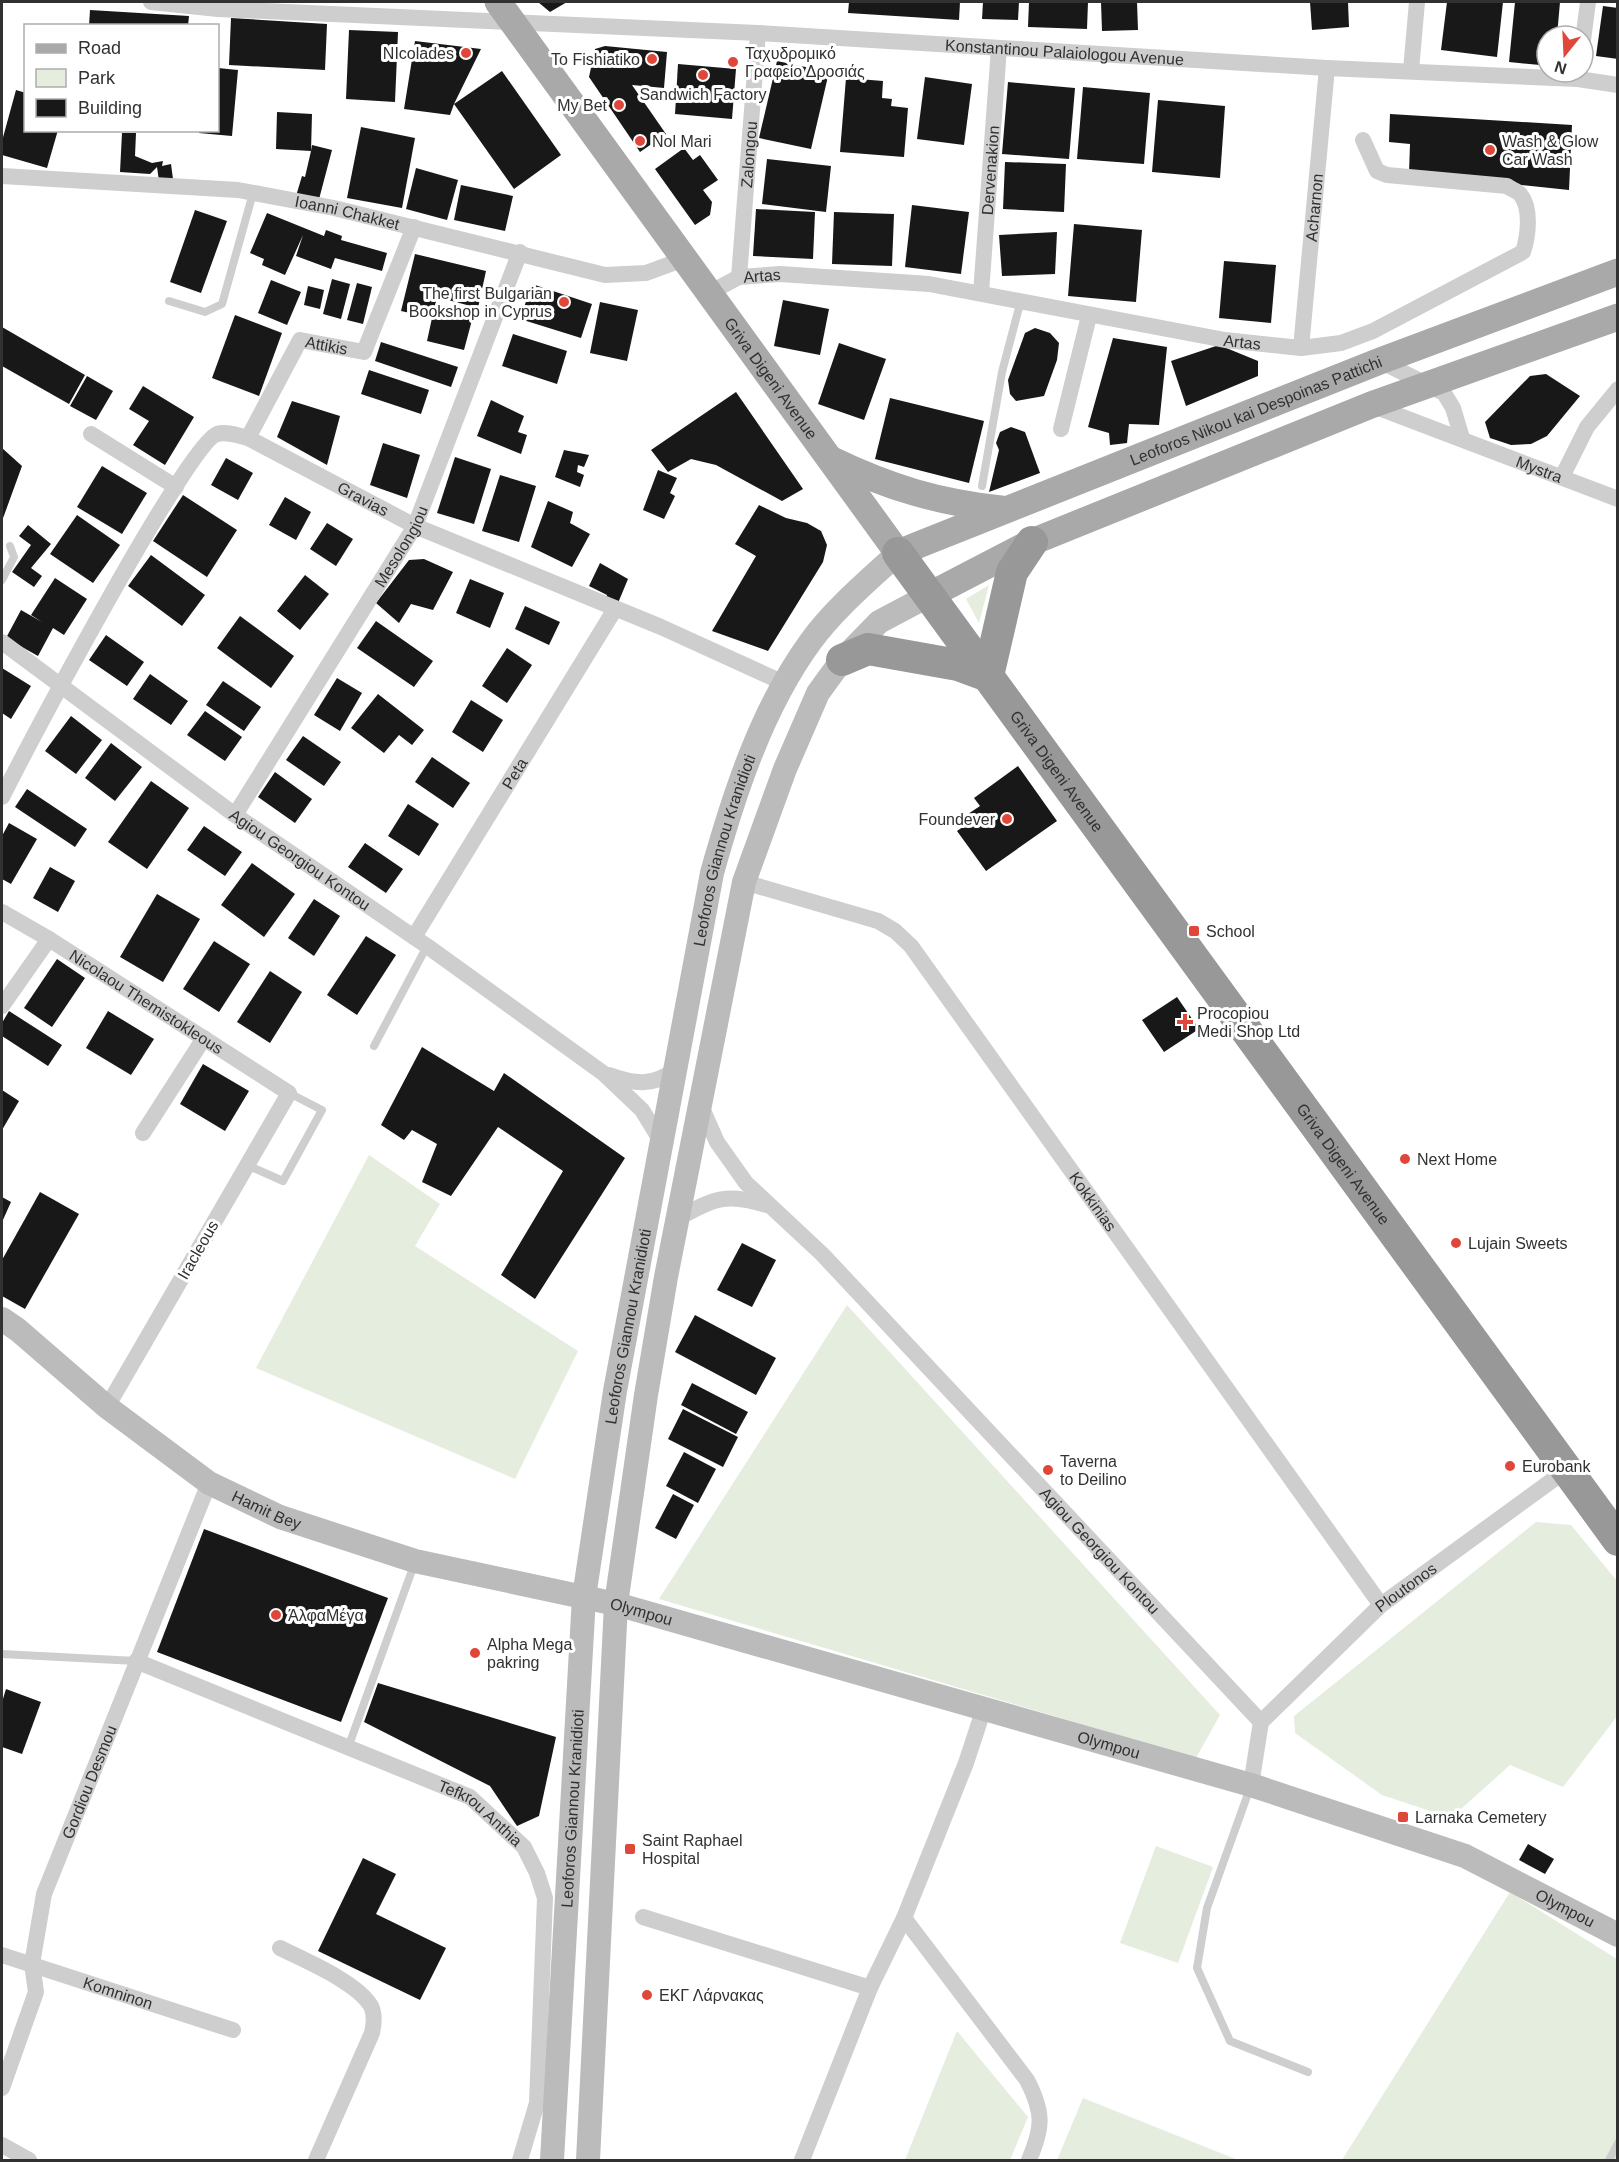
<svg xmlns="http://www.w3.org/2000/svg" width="1619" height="2162" viewBox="0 0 1619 2162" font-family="Helvetica,sans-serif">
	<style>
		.green { fill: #e5eddf }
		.building { fill: #181818 }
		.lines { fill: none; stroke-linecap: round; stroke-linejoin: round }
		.lane { stroke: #cecece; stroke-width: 8 }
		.street { stroke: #cecece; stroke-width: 16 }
		.secondary { stroke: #bbb; stroke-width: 24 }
		.primary { stroke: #a9a9a9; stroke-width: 27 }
		.highway { stroke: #989898; stroke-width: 32 }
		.poi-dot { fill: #e0473b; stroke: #fff; stroke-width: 2 }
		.labels { text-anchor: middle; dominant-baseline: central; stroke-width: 6; stroke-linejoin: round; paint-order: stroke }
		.street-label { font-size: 16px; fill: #313131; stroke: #fff }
		.poi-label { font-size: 16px; fill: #313131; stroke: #fff; text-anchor: start }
	</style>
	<rect width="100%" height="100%" fill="#fff"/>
	<!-- green -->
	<g class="green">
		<polygon points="989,585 979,623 966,599"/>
		<polygon points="369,1155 440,1204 415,1246 578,1351 515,1479 256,1368"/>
		<polygon points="847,1305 1220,1715 1196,1758 659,1599"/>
		<polygon points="1536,1522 1571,1525 1617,1581 1618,1715 1563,1787 1510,1765 1451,1818 1382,1795 1295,1733 1294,1716"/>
		<polygon points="1156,1846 1213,1867 1178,1963 1120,1943"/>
		<polygon points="1510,1892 1617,1959 1617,2160 1342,2160"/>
		<polygon points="957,2031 1028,2117 1010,2160 905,2160"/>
		<polygon points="1083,2098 1238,2160 1057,2160"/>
	</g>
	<!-- building -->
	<g class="building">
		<polygon points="538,2 567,2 550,12"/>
		<polygon points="849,2 960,2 959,20 848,13"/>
		<polygon points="983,2 1019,2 1018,20 982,19"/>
		<polygon points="1029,2 1088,2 1087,29 1028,27"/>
		<polygon points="1101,2 1137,2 1138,30 1102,31"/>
		<polygon points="1310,2 1348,2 1349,27 1312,30"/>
		<polygon points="1447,2 1503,2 1497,57 1441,50"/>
		<polygon points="1515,2 1560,2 1557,36 1547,36 1547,62 1540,65 1509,62"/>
		<polygon points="1603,6 1618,8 1618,59 1596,56"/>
		<polygon points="90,10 189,16 188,26 89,26"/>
		<polygon points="231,18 327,24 325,70 229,65"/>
		<polygon points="349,30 398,32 395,102 346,99"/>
		<polygon points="415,41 481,49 454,104 502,71 561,155 514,189 454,104 450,115 404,109"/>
		<polygon points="605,46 667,52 664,88 632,85 666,134 640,152 589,77 595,49"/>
		<polygon points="777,61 829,72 811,149 759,138"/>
		<polygon points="678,64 736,69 732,119 675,114"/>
		<polygon points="218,68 238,70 232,136 199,133 199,130 218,130"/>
		<polygon points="925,77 972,84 964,145 917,139"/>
		<polygon points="846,78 883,81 882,98 892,99 891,106 908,108 904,157 840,152"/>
		<polygon points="1008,82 1075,88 1069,159 1002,154"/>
		<polygon points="1083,87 1150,93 1144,164 1077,159"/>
		<polygon points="16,90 26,93 26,130 58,130 47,168 2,155 2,141"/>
		<polygon points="1158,100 1225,106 1220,178 1152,172"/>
		<polygon points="277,112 312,114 311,151 312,145 332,150 318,203 296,196 302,176 305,177 311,151 276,149"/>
		<polygon points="1390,114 1572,125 1569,190 1409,173 1410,144 1389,142"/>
		<polygon points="361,127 415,138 402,208 347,198"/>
		<polygon points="122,133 136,133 135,156 152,163 163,161 162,166 171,164 173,179 159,181 157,167 150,174 120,172"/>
		<polygon points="684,148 693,160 700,155 718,180 703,190 712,202 710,215 695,225 655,169"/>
		<polygon points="767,159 831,166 826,212 762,204"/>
		<polygon points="1005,162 1066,164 1064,212 1003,209"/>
		<polygon points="416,168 458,180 447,220 406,209"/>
		<polygon points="461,185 513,196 505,231 454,220"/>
		<polygon points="912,205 969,212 961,274 905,267"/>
		<polygon points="756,209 815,212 813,259 753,256"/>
		<polygon points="195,210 227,221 201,293 170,282"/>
		<polygon points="834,212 894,214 892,266 832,264"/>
		<polygon points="267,213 324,236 326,230 342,236 341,240 387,253 382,271 335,258 331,269 296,256 303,235 285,275 262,265 264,259 250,253"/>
		<polygon points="1074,224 1142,230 1136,302 1068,296"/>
		<polygon points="1057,232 1055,274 1002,276 999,235"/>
		<polygon points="415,254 486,271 478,308 437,297 434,311 472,320 464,350 427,341 432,318 401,311"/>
		<polygon points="1224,261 1276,265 1271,323 1219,318"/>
		<polygon points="332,279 350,284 341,319 323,314"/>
		<polygon points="271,280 301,292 287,325 258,313"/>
		<polygon points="357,283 372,287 363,324 347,320"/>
		<polygon points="532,284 592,304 581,338 520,319"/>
		<polygon points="308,286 324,290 320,309 304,305"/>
		<polygon points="783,300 829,309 820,355 774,346"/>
		<polygon points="600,302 638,310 627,361 590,353"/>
		<polygon points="235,315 282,333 259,396 212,378"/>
		<polygon points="2,327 85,375 69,404 2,366"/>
		<polygon points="1035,328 1050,333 1059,343 1057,360 1044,396 1016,401 1010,394 1008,380 1025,333"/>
		<polygon points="513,334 567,351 557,384 502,366"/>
		<polygon points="1113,338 1167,347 1159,425 1129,424 1127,443 1110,445 1109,433 1088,427"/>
		<polygon points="381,342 458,367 451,387 375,361"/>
		<polygon points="839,343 886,359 864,420 818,404"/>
		<polygon points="1219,345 1258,361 1258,376 1186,406 1171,361"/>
		<polygon points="369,370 429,390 421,414 361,394"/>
		<polygon points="1546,374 1580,396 1547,436 1531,444 1511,445 1490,438 1485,422 1530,376"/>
		<polygon points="87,376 113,391 96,420 70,406"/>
		<polygon points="143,386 194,417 165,465 133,445 149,421 129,409"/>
		<polygon points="736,392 803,489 782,501 716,465 691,459 668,472 651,450"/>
		<polygon points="890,398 984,421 969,483 875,459"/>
		<polygon points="491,400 524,416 518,432 527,435 521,454 477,436"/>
		<polygon points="292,401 340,416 327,465 277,437"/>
		<polygon points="1011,427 1025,432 1040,473 989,492 999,450 996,443 1000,432"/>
		<polygon points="383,443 420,455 407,498 370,485"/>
		<polygon points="2,448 22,466 2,521"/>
		<polygon points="564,450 589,455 584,467 578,465 577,472 584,475 580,487 555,477"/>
		<polygon points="455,457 491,469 474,524 437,513"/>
		<polygon points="226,458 253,473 238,500 211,485"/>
		<polygon points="102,466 147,493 122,534 77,507"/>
		<polygon points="658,470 677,478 670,493 675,496 664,519 643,510"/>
		<polygon points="500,475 536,486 519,542 482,531"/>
		<polygon points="183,495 237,530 207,577 153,541"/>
		<polygon points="285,497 311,512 296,540 269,525"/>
		<polygon points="548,501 573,512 570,523 590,534 572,567 531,547"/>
		<polygon points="759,505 786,518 807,523 821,531 827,545 823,562 768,651 712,631 756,556 735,544"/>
		<polygon points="77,515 120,545 93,583 50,554"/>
		<polygon points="327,523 353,539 336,566 310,549"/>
		<polygon points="28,525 51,544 31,568 42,576 34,587 12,572 31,545 19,536"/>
		<polygon points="151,555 205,595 182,626 128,586"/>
		<polygon points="424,559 453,572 433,610 411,604 399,623 376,603 409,560"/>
		<polygon points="600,563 628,579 618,603 606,599 607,595 589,586"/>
		<polygon points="305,575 329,594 300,630 277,611"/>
		<polygon points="55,578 87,599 64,635 53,628 38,656 6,638 21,610 42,622 31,615"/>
		<polygon points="470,579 504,593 490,628 456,613"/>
		<polygon points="525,606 560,622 549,645 515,629"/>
		<polygon points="240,616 294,656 271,688 217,648"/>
		<polygon points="376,621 433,661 414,687 357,648"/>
		<polygon points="106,635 144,662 127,686 89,660"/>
		<polygon points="507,648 532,665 507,703 482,686"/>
		<polygon points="2,668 31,686 11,719 2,713"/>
		<polygon points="150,674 188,701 171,725 133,699"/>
		<polygon points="337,678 362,693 340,731 314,715"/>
		<polygon points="223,681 261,707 244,731 206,705"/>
		<polygon points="378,694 424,730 412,745 399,735 384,753 351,728"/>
		<polygon points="471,700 503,720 483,752 452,732"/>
		<polygon points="205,711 242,737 225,761 187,735"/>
		<polygon points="71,716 102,740 76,774 45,751"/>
		<polygon points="303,736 341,762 324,786 286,760"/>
		<polygon points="111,743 142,767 115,801 85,778"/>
		<polygon points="432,757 470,783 453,808 415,782"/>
		<polygon points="1018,766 1057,821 986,871 957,831 967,824 962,818 980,806 974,798"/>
		<polygon points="275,772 312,799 295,823 258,797"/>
		<polygon points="151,781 189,808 147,869 108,842"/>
		<polygon points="27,789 87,829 75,847 15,807"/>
		<polygon points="408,804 439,824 419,856 388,836"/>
		<polygon points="9,823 37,839 11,884 2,879 2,836"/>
		<polygon points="204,826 242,852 225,876 187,850"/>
		<polygon points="365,843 403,869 386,893 348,867"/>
		<polygon points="252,863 295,894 264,937 221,905"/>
		<polygon points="50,867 75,881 58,912 33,898"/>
		<polygon points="157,894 200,919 163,982 120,957"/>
		<polygon points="314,899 340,916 314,956 288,938"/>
		<polygon points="366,936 396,955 357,1015 327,995"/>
		<polygon points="214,941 250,964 219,1012 183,989"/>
		<polygon points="57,959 85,978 52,1027 24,1008"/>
		<polygon points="270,971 302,992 270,1043 237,1022"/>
		<polygon points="1177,997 1199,1029 1164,1052 1142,1020"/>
		<polygon points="9,1011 62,1045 48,1066 2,1036 2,1023"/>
		<polygon points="108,1011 154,1039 131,1075 86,1048"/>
		<polygon points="422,1047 494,1091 504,1073 625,1158 535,1299 501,1275 563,1171 498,1127 451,1196 422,1182 437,1144 412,1130 404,1140 381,1125"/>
		<polygon points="203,1064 249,1091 225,1131 180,1104"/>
		<polygon points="2,1090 19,1101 2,1130"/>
		<polygon points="40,1192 79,1214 25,1309 2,1296 2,1260"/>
		<polygon points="2,1197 11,1202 2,1222"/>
		<polygon points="742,1243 776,1260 752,1307 717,1290"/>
		<polygon points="695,1315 776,1358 756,1395 675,1352"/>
		<polygon points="692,1383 748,1412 736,1434 681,1405"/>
		<polygon points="683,1409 738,1437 723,1467 668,1439"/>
		<polygon points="684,1452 716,1469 698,1503 666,1486"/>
		<polygon points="673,1494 694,1505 676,1539 655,1528"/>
		<polygon points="204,1529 388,1598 341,1722 157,1652"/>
		<polygon points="378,1683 556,1737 539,1816 517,1826 490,1786 364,1722"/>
		<polygon points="6,1689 41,1702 22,1754 2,1747 2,1702"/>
		<polygon points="1528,1844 1554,1859 1545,1874 1519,1860"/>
		<polygon points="363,1858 396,1874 376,1914 446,1948 420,2000 318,1951"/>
	</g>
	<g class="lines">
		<!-- lane -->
		<g class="lane">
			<polyline points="169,301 205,312 222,304 253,193"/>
			<polyline points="982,486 1002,372 1021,300"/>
			<polyline points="2,580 14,557 10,546"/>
			<polyline points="374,1046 427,946"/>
			<polyline points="247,1165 283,1181 322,1110 289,1093"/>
			<polyline points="2,1654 136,1661"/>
			<polyline points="349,1745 415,1562"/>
			<polyline points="1250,1788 1207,1908 1197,1968 1230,2041 1308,2072"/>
			<polyline points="1609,2160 1618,2143"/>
		</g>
		<!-- street -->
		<g class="street">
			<path id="s1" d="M151,2l67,7 540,24 569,35 251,11 40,6"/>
			<polyline points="1583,40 1588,2"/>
			<polyline points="1411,70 1417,2"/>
			<path id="s2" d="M2,176l236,14 96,18 271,67 41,-2 38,-14"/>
			<path id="s3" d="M739,277l19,-244"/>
			<path id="s4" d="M709,293l30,-16 41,-3 149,10 296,56 76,8 40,-5 32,-12 150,-79c5,-15 9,-44 -3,-58 -3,-3 -9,-5 -13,-8l-120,-11 -10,-4 -14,-31"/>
			<path id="s5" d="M981,293l18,-245"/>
			<path id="s6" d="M1301,348l26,-280"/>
			<polyline points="1380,361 1444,393 1453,408 1462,438"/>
			<path id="s7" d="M1371,405l247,94"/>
			<polyline points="1061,429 1089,316"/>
			<polyline points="91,434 176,487"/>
			<path id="s8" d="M248,438l52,-98 64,12 50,-125"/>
			<polyline points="1562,477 1587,427 1618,389"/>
			<path id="s9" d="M2,642l233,173 192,131 176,127 39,37 19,31"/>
			<path id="s10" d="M2,797c24,-47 185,-353 215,-363 10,-3 22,2 31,4l167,88 246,101 123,56"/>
			<path id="s11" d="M235,815l180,-289 105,-274"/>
			<path id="s12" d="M744,882l134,39 17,10 16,15 470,659"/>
			<path id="s13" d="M2,912l47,27 240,154 -182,314"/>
			<path id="s14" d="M414,937l201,-328"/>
			<polyline points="2,1006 49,939"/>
			<path d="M609,1075c25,9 44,12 65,-5"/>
			<path id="s15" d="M701,1106l16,36 29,41 76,71 439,468 -10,63"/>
			<polyline points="143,1133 204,1038"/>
			<path d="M678,1218c36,-19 48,-26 88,-13"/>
			<path id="s16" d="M136,1661l334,136 54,50 13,26 8,25 -8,205 -17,57"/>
			<path id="s17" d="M1261,1722l120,-117 184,-134"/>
			<polyline points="643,1917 870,1988"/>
			<path d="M904,1918l123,162c17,33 16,47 2,80"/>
			<path d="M280,1948c24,12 77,34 91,58 4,8 3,18 1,27l-56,127"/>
			<path id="s18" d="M2,1955l231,75"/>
			<path id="s19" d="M2,2088l34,-96 -4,-28 12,-70 165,-411"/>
			<polyline points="2,2145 29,2160"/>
			<polyline points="802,2160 870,1988 904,1918 966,1763 984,1708"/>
		</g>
		<!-- secondary -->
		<g class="secondary">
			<path id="s20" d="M2,1319l16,11 89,77 102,76 71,34 135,44 201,43 635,181 214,71 153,79"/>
			<path id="s21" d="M552,2160l32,-563 31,-206 97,-518c22,-79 50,-165 99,-232 24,-33 57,-60 87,-88"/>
			<polyline points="588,2160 616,1604 646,1395 666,1277 744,882 785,769 818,693 842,660 879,622 928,596"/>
		</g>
		<!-- primary -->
		<g class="primary">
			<path id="s22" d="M498,2l400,551 482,-192 238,-89"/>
			<path d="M832,460c58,28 106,42 169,49"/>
			<polyline points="928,596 1032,542 1371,405 1618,317"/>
		</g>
		<!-- highway -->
		<g class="highway">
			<path id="s23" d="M898,553l720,987"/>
			<polyline points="842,660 868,649 958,665 988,676"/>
			<polyline points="988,676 1012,572 1032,542"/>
		</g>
	</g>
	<!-- markers -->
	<g class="poi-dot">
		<circle cx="466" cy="53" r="6"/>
		<circle cx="652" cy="59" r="6"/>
		<circle cx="733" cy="62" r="6"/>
		<circle cx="703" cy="75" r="6"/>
		<circle cx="619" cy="105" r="6"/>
		<circle cx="640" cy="141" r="6"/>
		<circle cx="1490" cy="150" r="6"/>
		<circle cx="564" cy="302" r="6"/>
		<circle cx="1007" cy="819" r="6"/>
		<rect x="1188" y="925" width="12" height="12" rx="3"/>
		<path d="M1182 1013h6v6h6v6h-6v6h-6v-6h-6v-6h6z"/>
		<circle cx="1405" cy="1159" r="6"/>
		<circle cx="1456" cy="1243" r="6"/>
		<circle cx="1510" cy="1466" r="6"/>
		<circle cx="1048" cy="1470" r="6"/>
		<circle cx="276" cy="1615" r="6"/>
		<circle cx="475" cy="1653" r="6"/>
		<rect x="1397" y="1811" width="12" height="12" rx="3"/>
		<rect x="624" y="1843" width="12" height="12" rx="3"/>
		<circle cx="647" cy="1995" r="6"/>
	</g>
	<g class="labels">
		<!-- street labels -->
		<g class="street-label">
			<text stroke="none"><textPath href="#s1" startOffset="915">Konstantinou Palaiologou Avenue</textPath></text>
			<text stroke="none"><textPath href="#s3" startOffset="123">Zalongou</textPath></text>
			<text stroke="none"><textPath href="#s5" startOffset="123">Dervenakion</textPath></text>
			<text stroke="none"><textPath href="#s6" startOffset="141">Acharnon</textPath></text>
			<text stroke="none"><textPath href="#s2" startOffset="348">Ioanni Chakket</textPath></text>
			<text stroke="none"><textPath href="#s4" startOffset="57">Artas</textPath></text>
			<text stroke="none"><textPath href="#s4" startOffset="543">Artas</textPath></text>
			<text stroke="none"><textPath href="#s8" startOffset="138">Attikis</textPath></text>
			<text stroke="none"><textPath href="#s22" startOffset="465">Griva Digeni Avenue</textPath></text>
			<text stroke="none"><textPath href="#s22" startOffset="1066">Leoforos Nikou kai Despoinas Pattichi</textPath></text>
			<text stroke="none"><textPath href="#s7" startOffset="180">Mystra</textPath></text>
			<text stroke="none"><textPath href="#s10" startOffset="585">Gravias</textPath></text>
			<text stroke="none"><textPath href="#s11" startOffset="316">Mesolongiou</textPath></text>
			<text stroke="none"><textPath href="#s23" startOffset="270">Griva Digeni Avenue</textPath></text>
			<text stroke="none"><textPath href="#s14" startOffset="192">Peta</textPath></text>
			<text stroke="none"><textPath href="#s21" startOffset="1324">Leoforos Giannou Kranidioti</textPath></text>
			<text stroke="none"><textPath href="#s9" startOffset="369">Agiou Georgiou Kontou</textPath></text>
			<text stroke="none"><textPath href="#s13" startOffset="170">Nicolaou Themistokleous</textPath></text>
			<text stroke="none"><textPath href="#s23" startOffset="756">Griva Digeni Avenue</textPath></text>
			<text stroke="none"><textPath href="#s12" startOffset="495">Kokkinias</textPath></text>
			<text transform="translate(198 1250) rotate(-60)">Iracleous</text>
			<text stroke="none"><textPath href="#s21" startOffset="838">Leoforos Giannou Kranidioti</textPath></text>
			<text stroke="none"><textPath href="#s20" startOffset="328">Hamit Bey</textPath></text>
			<text stroke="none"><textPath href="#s15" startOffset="600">Agiou Georgiou Kontou</textPath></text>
			<text stroke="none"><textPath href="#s17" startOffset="198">Ploutonos</textPath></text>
			<text stroke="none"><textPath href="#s20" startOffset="717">Olympou</textPath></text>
			<text stroke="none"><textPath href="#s20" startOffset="1203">Olympou</textPath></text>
			<text stroke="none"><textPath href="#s19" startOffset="322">Gordiou Desmou</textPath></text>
			<text stroke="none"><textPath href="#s21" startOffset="352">Leoforos Giannou Kranidioti</textPath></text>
			<text stroke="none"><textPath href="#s16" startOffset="378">Tefkrou Anthia</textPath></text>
			<text stroke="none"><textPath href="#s20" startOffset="1689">Olympou</textPath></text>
			<text stroke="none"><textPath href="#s18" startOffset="122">Komninon</textPath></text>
		</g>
		<!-- poi labels -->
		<g class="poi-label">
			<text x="454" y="53" text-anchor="end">NIcolades</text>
			<text x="745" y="53">Ταχυδρομικό<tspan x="745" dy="18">Γραφείο Δροσιάς</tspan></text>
			<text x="640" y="59" text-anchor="end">To Fishiatiko</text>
			<text x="703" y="94" text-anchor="middle">Sandwich Factory</text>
			<text x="607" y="105" text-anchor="end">My Bet</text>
			<text x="652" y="141">Nol Mari</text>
			<text x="1502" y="141">Wash &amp; Glow<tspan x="1502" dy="18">Car Wash</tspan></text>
			<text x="552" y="293" text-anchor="end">The first Bulgarian<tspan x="552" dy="18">Bookshop in Cyprus</tspan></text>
			<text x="995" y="819" text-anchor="end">Foundever</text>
			<text x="1206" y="931">School</text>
			<text x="1197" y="1013">Procopiou<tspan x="1197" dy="18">Medi Shop Ltd</tspan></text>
			<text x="1417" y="1159">Next Home</text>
			<text x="1468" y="1243">Lujain Sweets</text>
			<text x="1060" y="1461">Taverna<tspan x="1060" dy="18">to Deilino</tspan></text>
			<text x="1522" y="1466">Eurobank</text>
			<text x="288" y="1615">ΆλφαΜέγα</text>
			<text x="487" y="1644">Alpha Mega<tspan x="487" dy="18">pakring</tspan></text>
			<text x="1415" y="1817">Larnaka Cemetery</text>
			<text x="642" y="1840">Saint Raphael<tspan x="642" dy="18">Hospital</tspan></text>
			<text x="659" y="1995">ΕΚΓ Λάρνακας</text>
		</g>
	</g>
	<!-- border -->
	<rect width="1619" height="2162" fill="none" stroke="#313131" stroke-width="6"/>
	<!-- legend -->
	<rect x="24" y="24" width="195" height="108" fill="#ffffff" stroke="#adadad" stroke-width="1.5"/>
	<rect x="36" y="44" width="30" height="9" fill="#a9a9a9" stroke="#adadad" stroke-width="1.5"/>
	<text x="78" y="54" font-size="18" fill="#313131">Road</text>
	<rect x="36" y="69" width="30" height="18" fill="#e5eddf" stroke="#adadad" stroke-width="1.5"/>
	<text x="78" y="84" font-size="18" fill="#313131">Park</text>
	<rect x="36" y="99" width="30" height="18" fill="#181818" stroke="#adadad" stroke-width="1.5"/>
	<text x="78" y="114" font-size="18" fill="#313131">Building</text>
	<!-- north arrow -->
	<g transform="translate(1565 54) rotate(198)"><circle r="28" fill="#ffffff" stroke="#adadad" stroke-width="1.5"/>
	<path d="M0-4.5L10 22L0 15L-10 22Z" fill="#e0473b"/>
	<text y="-9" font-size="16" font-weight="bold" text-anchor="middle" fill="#313131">N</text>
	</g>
</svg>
